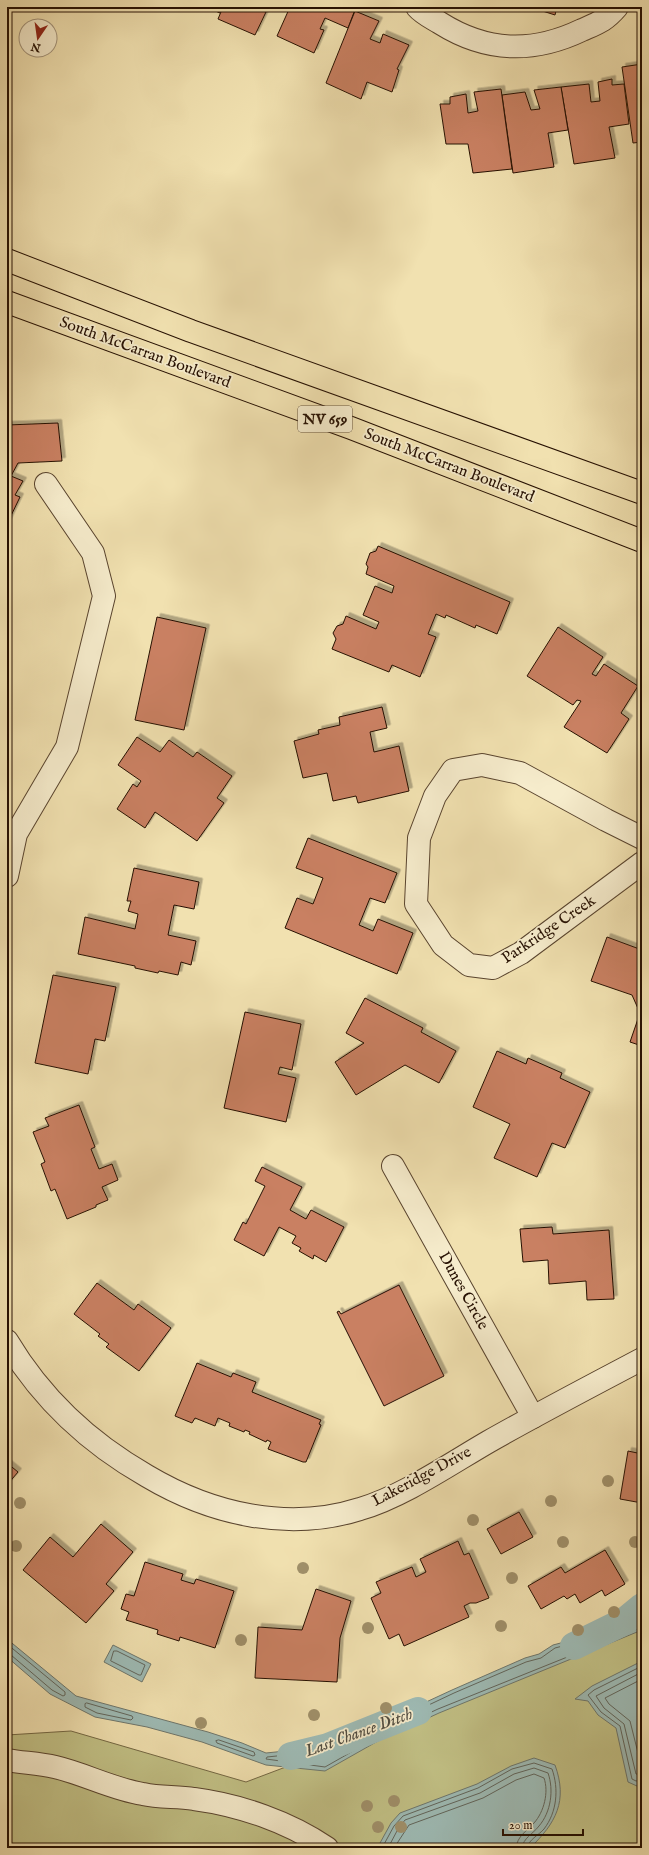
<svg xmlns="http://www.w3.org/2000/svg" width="649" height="1855" viewBox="0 0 649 1855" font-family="'IM FELL English',serif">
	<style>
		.green { fill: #c2c186; stroke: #746844 }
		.water { fill: #9ebbb5; stroke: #6e776d }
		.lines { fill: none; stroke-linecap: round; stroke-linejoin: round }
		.shore { stroke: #62665c; stroke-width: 1 }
		.canal { stroke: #9ebbb5; stroke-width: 28 }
		.building { fill: #c98062; stroke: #261002; filter: url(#shadow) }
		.minor-casing { stroke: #59442e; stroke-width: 24 }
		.major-casing { stroke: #261002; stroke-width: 24 }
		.minor { stroke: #f6eccc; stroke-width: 22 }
		.major { stroke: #f1e1b0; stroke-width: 22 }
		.tree { fill: #a0906a }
		.labels { text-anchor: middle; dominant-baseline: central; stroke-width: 3.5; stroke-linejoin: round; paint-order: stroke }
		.shield { fill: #f6eccc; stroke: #64523f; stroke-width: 1 }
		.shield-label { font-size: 15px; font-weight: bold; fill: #261002 }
		.street-label { font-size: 16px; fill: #261002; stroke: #f6eccc }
		.water-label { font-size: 17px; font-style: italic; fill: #504c41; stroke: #f6eccc }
	</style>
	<defs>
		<filter id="shadow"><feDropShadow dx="3.5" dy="-3.5" stdDeviation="0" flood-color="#0004"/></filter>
	</defs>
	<rect width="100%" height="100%" fill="#f1e1b0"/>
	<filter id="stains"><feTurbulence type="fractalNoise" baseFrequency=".005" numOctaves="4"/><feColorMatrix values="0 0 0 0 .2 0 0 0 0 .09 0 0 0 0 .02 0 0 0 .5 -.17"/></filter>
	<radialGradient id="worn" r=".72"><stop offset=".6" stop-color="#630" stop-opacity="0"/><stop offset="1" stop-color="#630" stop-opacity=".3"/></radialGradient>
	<!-- green -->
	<polygon class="green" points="642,1612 642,1848 7,1848 7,1735 71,1731 246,1782 336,1748 621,1635"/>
	<!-- water -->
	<g class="water">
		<polygon points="642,1611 642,1630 439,1713 378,1741 325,1771 266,1765 202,1742 147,1727 95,1717 50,1694 7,1657 7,1639 76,1696 208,1732 242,1743 266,1753 343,1745 396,1716 452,1690 525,1658 539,1654 553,1645 610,1630"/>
		<polygon points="113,1645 151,1664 142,1682 104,1662"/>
		<polygon points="642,1661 642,1783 637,1786 628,1782 616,1728 598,1715 588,1701 575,1699 592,1686"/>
		<path d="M534,1758l21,7c13,36 1,58 -25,83h-152l2,-5 11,-20 9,-10 77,-29 34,-18z"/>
	</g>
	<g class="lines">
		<!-- shore -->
		<g class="shore">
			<polyline points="642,1616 612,1633 555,1648 541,1658 526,1662 454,1693 397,1720 344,1749 267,1757 266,1759 325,1767 376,1738 438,1709 642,1627"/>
			<polyline points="7,1644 65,1692 65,1695 63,1696 52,1690 11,1655 7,1655"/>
			<polygon points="114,1651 117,1651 145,1665 141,1675 139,1675 111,1661"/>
			<polyline points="642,1666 594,1690 588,1695 601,1712 620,1726 632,1779 636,1781 642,1780"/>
			<polyline points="642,1672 596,1696 604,1708 624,1724 636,1774 642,1775"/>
			<polyline points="642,1679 605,1698 609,1704 630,1721 642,1769"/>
			<polygon points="87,1703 132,1716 133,1718 131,1720 97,1713 85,1707 85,1704"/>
			<polygon points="219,1740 254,1752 255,1755 253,1756 217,1743 216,1741"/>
			<path d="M382,1848l12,-22 9,-10 75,-28 34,-19 22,-6 18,6c7,20 5,43 -8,60 -5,6 -16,11 -17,19"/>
			<path d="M388,1848l10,-19 7,-9 75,-27 34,-19 20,-6 14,5c6,17 3,39 -9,53 -6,8 -16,12 -17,22"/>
			<path d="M394,1848l15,-23 74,-27 33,-18 18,-6 10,4c5,14 0,34 -10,45 -7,8 -17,13 -18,25"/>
		</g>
		<!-- canal -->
		<g class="canal">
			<polyline points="574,1646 625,1621 642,1607"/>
			<polyline points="291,1756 328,1747 418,1711"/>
		</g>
	</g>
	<!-- building -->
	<g class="building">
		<polygon points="206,7 223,7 220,13"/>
		<polygon points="223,7 263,7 262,11 266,12 255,35 218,19"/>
		<polygon points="290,7 356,7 348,28 325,18 320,29 324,30 314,53 277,36"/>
		<polygon points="530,7 557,7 555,15"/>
		<polygon points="355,11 379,21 370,39 380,43 383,34 409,45 397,69 399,70 392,92 367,82 361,99 326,83"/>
		<polygon points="642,64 642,142 633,143 622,67"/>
		<polygon points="612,79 612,85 624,84 629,124 609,127 615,158 574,164 561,87 589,84 591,102 600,101 598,82"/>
		<polygon points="561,87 568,130 548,133 554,167 513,173 502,95 525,92 531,110 540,109 534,90"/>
		<polygon points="501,89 512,169 473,173 468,144 446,144 440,104 450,104 450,97 466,94 468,113 478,111 474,92"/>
		<polygon points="58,423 62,461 18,463 11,476 23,481 15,495 20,497 7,524 7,425"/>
		<polygon points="378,546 510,602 497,634 476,625 475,628 446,615 445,618 436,614 428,634 436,637 420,677 392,665 389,672 332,649 336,639 333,633 337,626 343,624 346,616 376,629 379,622 363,615 375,586 392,593 394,586 366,574 368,567 366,564 370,553 376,551"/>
		<polygon points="157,617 206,628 184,730 135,720"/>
		<polygon points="558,627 603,657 592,674 596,676 604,664 638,686 621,713 629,719 607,753 564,727 581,701 577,700 573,705 527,676"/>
		<polygon points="382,707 387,728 370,732 374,752 399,746 409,791 358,803 356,796 333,801 327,773 303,778 294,741 319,734 318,730 340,725 339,717"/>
		<polygon points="137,737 160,752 169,740 193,757 197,752 232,776 217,798 224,803 197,841 155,812 145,828 117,809 133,784 137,787 141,781 118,765"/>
		<polygon points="308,838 397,873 385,903 370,898 359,925 373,931 378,919 413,933 397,974 285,928 297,898 313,904 323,878 296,868"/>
		<polygon points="134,868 199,882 194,909 174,905 168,935 196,941 191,965 181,962 178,975 159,971 158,973 135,968 135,966 78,954 85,917 135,929 138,914 128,911 131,901 127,901"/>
		<polygon points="607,937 642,950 642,1046 630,1042 640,1013 632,995 591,981"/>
		<polygon points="53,975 116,987 105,1041 95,1039 88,1074 35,1063"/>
		<polygon points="365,998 423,1028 421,1032 456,1051 439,1083 405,1065 356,1095 335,1062 364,1043 346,1033"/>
		<polygon points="245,1012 301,1024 292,1070 280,1067 278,1074 296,1078 286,1122 224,1108"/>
		<polygon points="497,1051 526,1064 528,1058 562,1073 560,1078 590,1092 565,1148 552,1143 537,1177 494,1158 510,1124 473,1107"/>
		<polygon points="79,1105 95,1147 91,1149 99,1169 112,1164 118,1180 102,1187 108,1200 96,1205 96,1207 67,1219 55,1189 51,1191 41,1164 45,1162 33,1132 49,1126 45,1118"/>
		<polygon points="262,1167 302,1187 290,1210 306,1219 311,1210 344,1227 326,1262 314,1255 313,1259 299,1251 301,1248 292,1243 296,1236 279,1227 264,1256 234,1240 243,1222 246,1224 265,1186 255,1181"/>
		<polygon points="552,1227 553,1234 609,1230 614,1299 587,1300 586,1281 549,1284 548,1260 523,1262 520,1229"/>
		<polygon points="97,1283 134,1310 138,1304 171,1328 139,1371 106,1347 109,1344 98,1336 100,1334 74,1314"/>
		<polygon points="399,1285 444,1376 384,1406 337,1312 339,1311 341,1314"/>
		<polygon points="197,1363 231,1377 233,1373 256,1382 252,1392 321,1420 319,1424 321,1425 306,1462 303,1462 268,1449 271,1442 267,1440 266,1442 249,1434 250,1432 245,1430 244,1432 229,1426 230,1423 218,1418 215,1426 195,1418 192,1423 175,1416"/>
		<polygon points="628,1451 642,1454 642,1503 620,1499"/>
		<polygon points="7,1463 18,1472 7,1485"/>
		<polygon points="519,1512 533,1537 501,1554 487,1529"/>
		<polygon points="101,1524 133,1552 106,1584 114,1591 86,1623 23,1570 50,1537 73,1557"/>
		<polygon points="458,1541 464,1555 469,1553 489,1598 476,1603 470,1603 464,1606 469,1617 404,1646 399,1634 389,1639 371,1598 381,1593 376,1582 412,1567 416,1577 426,1572 420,1559"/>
		<polygon points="605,1550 625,1584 605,1596 602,1590 580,1603 575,1594 567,1599 564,1596 541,1609 528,1586 561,1567 565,1573"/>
		<polygon points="145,1562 183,1574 181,1580 194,1584 196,1579 234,1591 215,1648 180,1637 179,1641 157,1634 158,1630 126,1620 129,1612 121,1609 126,1594 134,1596"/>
		<polygon points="316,1589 351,1601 340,1638 337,1682 255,1678 258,1627 302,1630"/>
	</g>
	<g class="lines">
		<defs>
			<g id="minor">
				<path d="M417,7c6,7 15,11 23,16 46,29 92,31 142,7 16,-7 23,-9 35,-23"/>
				<polyline points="642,838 606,820 520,773 482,765 453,770 435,796 419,838 416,904 443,945 469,965 493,968 521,953 642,863"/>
				<polyline points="7,876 16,834 67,747 104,596 93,553 46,484"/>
				<polyline points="393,1166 533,1417"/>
				<path d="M7,1341c34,57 82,102 140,135 64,38 141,56 213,33 42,-12 90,-45 128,-67 51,-29 103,-56 154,-83"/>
				<path d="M7,1760c16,3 32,3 48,7 30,7 57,22 88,27 17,4 34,2 51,5 46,6 95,23 133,49"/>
			</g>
			<g id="major">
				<polyline points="7,260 191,331 642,493"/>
				<polyline points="7,302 351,428 642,541"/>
			</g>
		</defs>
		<!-- minor casing -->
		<use href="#minor" class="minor-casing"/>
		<!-- major casing -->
		<use href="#major" class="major-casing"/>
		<!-- minor -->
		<use href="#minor" class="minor"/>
		<!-- major -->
		<use href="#major" class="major"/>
	</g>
	<!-- trees -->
	<g class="tree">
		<circle cx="608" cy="1481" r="6"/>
		<circle cx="551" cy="1501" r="6"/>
		<circle cx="20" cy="1503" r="6"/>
		<circle cx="473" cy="1520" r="6"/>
		<circle cx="563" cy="1542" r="6"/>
		<circle cx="635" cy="1542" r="6"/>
		<circle cx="16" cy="1546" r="6"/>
		<circle cx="303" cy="1568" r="6"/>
		<circle cx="512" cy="1578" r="6"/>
		<circle cx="614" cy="1612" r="6"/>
		<circle cx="501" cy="1626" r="6"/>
		<circle cx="368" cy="1628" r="6"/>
		<circle cx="578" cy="1630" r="6"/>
		<circle cx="241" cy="1640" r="6"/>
		<circle cx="386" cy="1708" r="6"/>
		<circle cx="314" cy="1715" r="6"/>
		<circle cx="201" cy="1723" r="6"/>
		<circle cx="394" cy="1801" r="6"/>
		<circle cx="367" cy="1806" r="6"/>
		<circle cx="378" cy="1827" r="6"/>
		<circle cx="401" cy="1827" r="6"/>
	</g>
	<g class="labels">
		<!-- shield labels -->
		<rect class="shield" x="298" y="406" width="54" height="26" rx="3"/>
		<g class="shield-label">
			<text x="325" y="419">NV 659</text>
		</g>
		<!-- street labels -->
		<g class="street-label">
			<text transform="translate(145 353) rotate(20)">South McCarran Boulevard</text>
			<text transform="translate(449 466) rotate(21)">South McCarran Boulevard</text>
			<text transform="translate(549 930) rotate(-34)">Parkridge Creek</text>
			<text transform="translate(463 1291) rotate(61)">Dunes Circle</text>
			<text transform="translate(422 1477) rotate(-28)">Lakeridge Drive</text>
		</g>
		<!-- water labels -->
		<g class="water-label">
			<text transform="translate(359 1733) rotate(-20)">Last Chance Ditch</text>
		</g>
	</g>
	<!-- margin -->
	<rect width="649" height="1855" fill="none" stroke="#f1e1b0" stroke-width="24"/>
	<rect x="8" y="8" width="633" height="1839" fill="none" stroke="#261002" stroke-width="2"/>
	<rect x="12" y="12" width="625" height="1831" fill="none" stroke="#261002"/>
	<!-- north arrow -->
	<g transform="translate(38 38) rotate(193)"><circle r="19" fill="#f6eccc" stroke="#a3947b"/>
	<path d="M0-3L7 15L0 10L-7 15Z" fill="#8f2418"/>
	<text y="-6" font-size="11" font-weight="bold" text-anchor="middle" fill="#261002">N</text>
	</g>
	<!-- scale -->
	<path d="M503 1829v6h80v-6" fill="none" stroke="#261002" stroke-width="2"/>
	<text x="509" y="1829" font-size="12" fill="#261002" stroke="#f6eccc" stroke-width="3" paint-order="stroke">20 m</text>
	<rect width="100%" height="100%" filter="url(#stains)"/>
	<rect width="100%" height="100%" fill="url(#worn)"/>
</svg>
